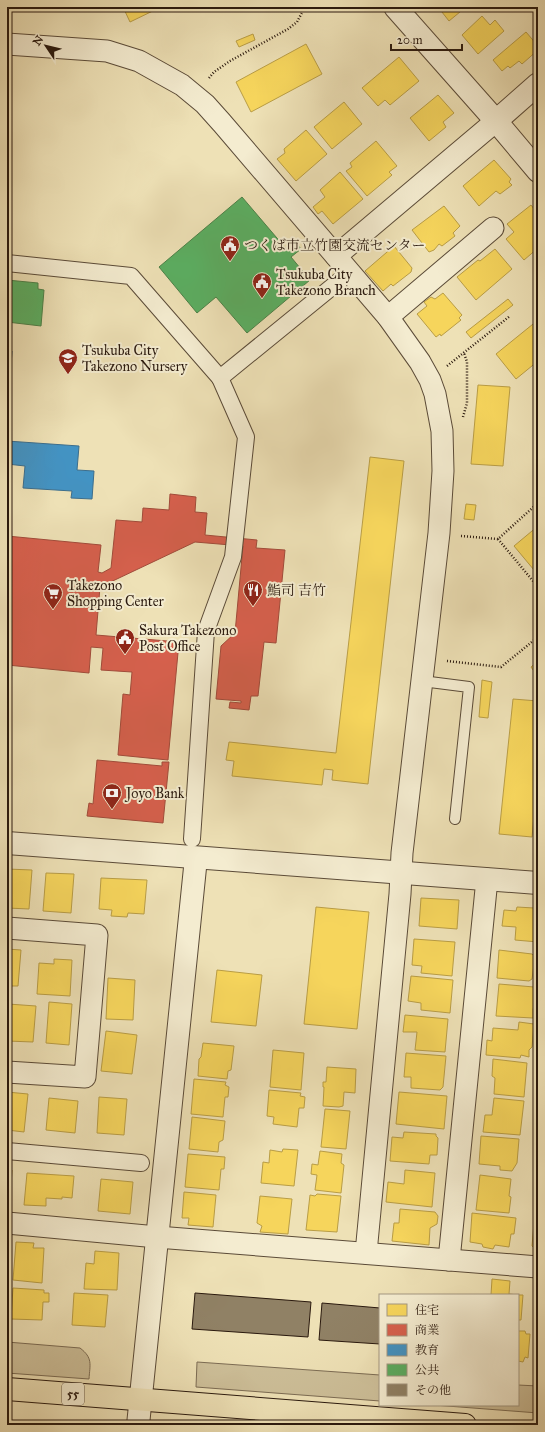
<svg xmlns="http://www.w3.org/2000/svg" width="545" height="1432" viewBox="0 0 545 1432" font-family="'IM FELL Great Primer','Noto Serif JP',serif">
	<style>
		.green { fill: #cdbf99; stroke: #7c6c54 }
		.homes { fill: #f6d55c; stroke: #b99d45 }
		.shops { fill: #d6604d; stroke: #a24b3a }
		.schools { fill: #4393c3; stroke: #3c6e8d }
		.public { fill: #5aae61; stroke: #4c8148 }
		.building { fill: #908165; stroke: #2a190e }
		.lines { fill: none; stroke-linecap: round; stroke-linejoin: round }
		.service-casing { stroke: #5b4b38; stroke-width: 12 }
		.pedestrian-casing { stroke: #5b4b38; stroke-width: 18 }
		.minor-casing { stroke: #5b4b38; stroke-width: 23 }
		.tertiary-casing { stroke: #5b4b38; stroke-width: 24 }
		.primary-casing { stroke: #2a190e; stroke-width: 24 }
		.path { stroke: #2a190e; stroke-width: 2.5; stroke-dasharray: 1 2; stroke-linecap: butt }
		.service { stroke: #f4ecd0; stroke-width: 10 }
		.pedestrian { stroke: #f4ecd0; stroke-width: 16 }
		.minor { stroke: #f4ecd0; stroke-width: 21 }
		.tertiary { stroke: #f4ecd0; stroke-width: 22 }
		.primary { stroke: #eee1b6; stroke-width: 22 }
		.labels { text-anchor: middle; dominant-baseline: central; stroke-width: 4; stroke-linejoin: round; paint-order: stroke }
		.shield { fill: #f4ecd0; stroke: #675848; stroke-width: 1 }
		.shield-label { font-size: 13px; font-weight: bold; fill: #2a190e }
		.poi-label { font-size: 14px; fill: #2a190e; stroke: #f4ecd0; text-anchor: start }
	</style>
	<rect width="100%" height="100%" fill="#eee1b6"/>
	<filter id="stains"><feTurbulence type="fractalNoise" baseFrequency=".005" numOctaves="4"/><feColorMatrix values="0 0 0 0 .2 0 0 0 0 .09 0 0 0 0 .02 0 0 0 .5 -.17"/></filter>
	<radialGradient id="worn" r=".72"><stop offset=".6" stop-color="#630" stop-opacity="0"/><stop offset="1" stop-color="#630" stop-opacity=".3"/></radialGradient>
	<!-- green -->
	<g class="green">
		<path d="M7,1342l73,6c13,10 10,16 9,31l-82,-6z"/>
		<polygon points="197,1362 380,1375 380,1401 196,1387"/>
		<polygon points="518,1385 538,1386 538,1413 434,1405 518,1405"/>
	</g>
	<!-- homes -->
	<g class="homes">
		<polygon points="123,7 161,7 130,22"/>
		<polygon points="438,7 466,7 449,21"/>
		<polygon points="482,16 490,25 495,20 504,31 478,54 462,35"/>
		<polygon points="526,32 538,46 538,50 522,64 519,61 510,68 508,66 502,71 493,60"/>
		<polygon points="253,34 255,40 239,47 236,41"/>
		<polygon points="306,44 322,74 251,112 236,82"/>
		<polygon points="399,57 419,81 390,105 385,100 378,106 362,88"/>
		<polygon points="438,95 454,113 443,122 446,127 429,141 410,118"/>
		<polygon points="344,102 362,124 332,149 314,127"/>
		<polygon points="306,130 327,154 296,181 277,159 285,153 284,149"/>
		<polygon points="376,141 397,166 389,172 392,175 367,196 346,171 352,167 350,163"/>
		<polygon points="494,160 511,179 509,182 512,185 500,194 496,191 479,206 463,186"/>
		<polygon points="340,172 363,199 333,224 322,211 318,214 313,207 325,197 320,190"/>
		<polygon points="531,205 538,214 538,248 524,260 506,239 514,232 507,224"/>
		<polygon points="444,206 460,226 453,233 455,236 442,246 439,244 434,250 429,252 412,230"/>
		<polygon points="394,246 412,268 411,272 393,286 391,284 383,291 365,271"/>
		<polygon points="495,249 512,269 476,300 457,277 478,260 480,261"/>
		<polygon points="443,293 462,315 459,318 461,320 441,336 440,334 436,337 417,314 427,306 424,302 431,297 435,299"/>
		<polygon points="508,299 513,305 471,338 466,332"/>
		<polygon points="538,320 538,361 516,379 496,354"/>
		<polygon points="478,385 510,387 503,466 471,464"/>
		<polygon points="370,457 404,461 368,784 332,780 333,770 324,769 322,785 232,776 234,761 226,760 229,742 336,753"/>
		<polygon points="466,504 476,505 474,520 464,519"/>
		<polygon points="538,526 538,567 534,570 514,546"/>
		<polygon points="538,661 538,677 531,667"/>
		<polygon points="482,680 492,682 488,718 479,717"/>
		<polygon points="513,699 538,701 538,774 532,837 499,834"/>
		<polygon points="7,869 32,870 29,909 7,908"/>
		<polygon points="46,873 74,874 71,913 43,911"/>
		<polygon points="101,878 147,880 144,914 128,913 127,917 111,916 112,910 99,909"/>
		<polygon points="421,898 459,900 457,929 419,926"/>
		<polygon points="316,907 369,912 357,1029 304,1024"/>
		<polygon points="517,907 534,908 534,913 538,913 538,942 515,940 516,927 502,926 504,910 516,911"/>
		<polygon points="414,939 455,942 452,976 421,973 422,966 412,965"/>
		<polygon points="7,949 21,950 18,986 7,986"/>
		<polygon points="499,950 532,954 535,957 532,979 529,981 497,978"/>
		<polygon points="54,959 72,960 70,996 37,994 39,963 54,964"/>
		<polygon points="217,970 262,975 256,1026 211,1022"/>
		<polygon points="411,976 453,980 450,1013 421,1010 421,1003 408,1001"/>
		<polygon points="108,978 135,980 133,1020 106,1019"/>
		<polygon points="499,984 534,987 538,990 538,1003 536,1003 533,1009 533,1018 496,1016"/>
		<polygon points="49,1002 72,1004 69,1045 46,1043"/>
		<polygon points="8,1004 36,1006 33,1042 7,1041"/>
		<polygon points="405,1015 448,1019 445,1052 415,1050 417,1032 403,1032"/>
		<polygon points="519,1022 534,1024 532,1047 529,1050 529,1057 521,1055 520,1058 486,1055 487,1040 492,1041 493,1028 518,1030"/>
		<polygon points="106,1031 137,1035 132,1074 101,1071"/>
		<polygon points="203,1043 234,1046 231,1070 228,1071 227,1079 198,1076 199,1059 201,1057"/>
		<polygon points="273,1050 304,1053 301,1090 270,1087"/>
		<polygon points="406,1053 446,1056 443,1087 440,1090 411,1088 411,1077 404,1077"/>
		<polygon points="493,1059 527,1063 524,1097 494,1094 495,1078 492,1076"/>
		<polygon points="327,1067 356,1069 355,1093 344,1092 343,1106 339,1107 323,1106 324,1087 323,1087 323,1082 326,1082"/>
		<polygon points="194,1079 226,1082 225,1085 229,1087 228,1097 225,1097 223,1117 191,1114"/>
		<polygon points="269,1090 301,1093 300,1096 305,1097 304,1108 299,1108 297,1127 273,1124 274,1117 267,1116"/>
		<polygon points="7,1092 28,1094 24,1132 7,1130"/>
		<polygon points="399,1092 447,1096 444,1129 396,1124"/>
		<polygon points="99,1097 127,1099 124,1135 97,1133"/>
		<polygon points="49,1098 78,1101 75,1133 46,1130"/>
		<polygon points="494,1098 524,1101 520,1135 483,1132 485,1115 492,1115"/>
		<polygon points="325,1109 350,1111 346,1149 321,1147"/>
		<polygon points="192,1117 225,1121 223,1140 219,1142 218,1152 189,1149"/>
		<polygon points="404,1132 436,1134 436,1136 438,1138 437,1155 430,1155 429,1164 390,1161 392,1137 403,1138"/>
		<polygon points="481,1136 519,1139 517,1163 512,1171 500,1170 500,1166 479,1164"/>
		<polygon points="283,1149 298,1150 294,1186 261,1183 263,1162 269,1163 270,1150 282,1152"/>
		<polygon points="320,1151 342,1154 341,1163 344,1165 341,1193 315,1190 317,1175 311,1174 312,1164 318,1165"/>
		<polygon points="188,1154 225,1157 224,1169 221,1169 219,1190 185,1187"/>
		<polygon points="7,1169 12,1170 10,1200 7,1200"/>
		<polygon points="405,1170 435,1173 432,1207 386,1202 388,1182 404,1184"/>
		<polygon points="27,1173 74,1176 72,1198 62,1197 62,1199 46,1198 46,1206 24,1205"/>
		<polygon points="480,1175 511,1179 509,1196 511,1197 509,1213 476,1210"/>
		<polygon points="101,1179 133,1182 130,1214 98,1211"/>
		<polygon points="184,1192 216,1195 213,1227 188,1225 189,1218 182,1218"/>
		<polygon points="317,1194 341,1196 337,1232 306,1230 310,1195 315,1196"/>
		<polygon points="260,1196 292,1199 288,1234 260,1232 262,1226 257,1223"/>
		<polygon points="400,1209 435,1212 438,1216 437,1224 430,1228 429,1245 392,1241 394,1223 399,1223"/>
		<polygon points="535,1211 538,1211 538,1253 534,1253 535,1249 532,1246"/>
		<polygon points="472,1213 516,1218 514,1234 511,1234 509,1247 495,1245 493,1249 483,1247 482,1244 470,1242"/>
		<polygon points="16,1242 34,1243 33,1248 44,1248 42,1283 13,1280"/>
		<polygon points="95,1251 119,1253 117,1290 84,1289 86,1263 94,1264"/>
		<polygon points="492,1279 510,1281 509,1294 518,1295 491,1295"/>
		<polygon points="13,1288 44,1290 44,1293 49,1293 49,1302 43,1302 42,1320 11,1319"/>
		<polygon points="74,1293 108,1295 105,1327 72,1325"/>
		<polygon points="518,1295 523,1295 521,1320 518,1320"/>
		<polygon points="518,1331 525,1331 526,1334 530,1334 528,1358 525,1357 523,1362 518,1361"/>
	</g>
	<!-- shops -->
	<g class="shops">
		<polygon points="170,494 196,497 195,512 207,513 205,535 257,540 256,548 285,550 276,643 264,642 258,696 251,696 249,710 229,708 230,702 241,703 241,701 216,699 221,646 235,633 243,546 195,542 100,587 96,635 179,642 168,760 118,755 123,694 130,695 132,672 101,670 103,648 91,647 89,673 7,665 7,536 101,545 98,572 102,573 111,568 116,520 142,522 143,508 169,510"/>
		<polygon points="97,760 162,766 162,762 169,762 163,823 87,816 89,803 93,804"/>
	</g>
	<!-- schools -->
	<g class="schools">
		<polygon points="7,351 12,351 7,426"/>
		<polygon points="7,441 79,446 77,470 94,471 92,499 71,498 72,491 23,488 25,466 7,464"/>
	</g>
	<!-- public -->
	<g class="public">
		<polygon points="242,197 288,251 296,243 301,249 291,257 310,280 247,333 216,297 197,313 159,267"/>
		<polygon points="7,280 38,283 38,289 44,290 41,326 7,322"/>
	</g>
	<!-- building -->
	<g class="building">
		<polygon points="195,1293 311,1302 308,1337 192,1329"/>
		<polygon points="322,1303 380,1308 380,1344 319,1340"/>
	</g>
	<g class="lines">
		<defs>
			<polyline id="service" points="422,681 469,687 455,819"/>
			<g id="pedestrian">
				<polyline points="7,263 131,276 220,378 349,273"/>
				<polyline points="192,839 206,631 233,557 246,437 220,378"/>
				<polyline points="7,1151 141,1163"/>
			</g>
			<g id="minor">
				<polyline points="7,44 107,51 139,61 182,85 205,104 222,123 388,317 420,362 430,380 435,394 442,431 443,471 439,533 402,853 400,894 366,1253"/>
				<polyline points="336,256 496,121"/>
				<polyline points="388,317 493,228"/>
				<polyline points="7,928 97,935 85,1077 7,1072"/>
				<polyline points="7,1223 157,1237 538,1267"/>
				<polyline points="449,1260 487,879"/>
			</g>
			<g id="tertiary">
				<polyline points="395,7 496,121 538,171"/>
				<polyline points="496,121 538,84"/>
				<polyline points="7,843 538,883"/>
				<polyline points="138,1425 196,858"/>
			</g>
			<polyline id="primary" points="7,1389 465,1425"/>
		</defs>
		<!-- service casing -->
		<use href="#service" class="service-casing"/>
		<!-- pedestrian casing -->
		<use href="#pedestrian" class="pedestrian-casing"/>
		<!-- minor casing -->
		<use href="#minor" class="minor-casing"/>
		<!-- tertiary casing -->
		<use href="#tertiary" class="tertiary-casing"/>
		<!-- primary casing -->
		<use href="#primary" class="primary-casing"/>
		<!-- path -->
		<g class="path">
			<polyline points="209,78 214,72 230,61 288,29 297,22 305,7"/>
			<polyline points="447,366 510,316"/>
			<polyline points="463,417 467,403 467,362 464,353"/>
			<polyline points="461,536 498,539 538,503"/>
			<polyline points="498,539 538,587"/>
			<polyline points="447,661 501,667 538,637"/>
		</g>
		<!-- service -->
		<use href="#service" class="service"/>
		<!-- pedestrian -->
		<use href="#pedestrian" class="pedestrian"/>
		<!-- minor -->
		<use href="#minor" class="minor"/>
		<!-- tertiary -->
		<use href="#tertiary" class="tertiary"/>
		<!-- primary -->
		<use href="#primary" class="primary"/>
	</g>
	<!-- icons -->
	<defs>
		<symbol id="civic-pin" viewBox="-11 -11 22 30"><path d="M0 17L-7.5 6A9.5 9.5 0 1 1 7.5 6Z" fill="#8f2418" stroke="#f4ecd0"/><path d="M-.6-6.5H3V-4.5H.6V-3L4-1V1h2V6H-6V1h2V-1L-.6-3ZM-1.2 2.5V6h2.4V2.5Z" fill="#fff"/></symbol>
		<symbol id="school-pin" viewBox="-11 -11 22 30"><path d="M0 17L-7.5 6A9.5 9.5 0 1 1 7.5 6Z" fill="#8f2418" stroke="#f4ecd0"/><path d="M0-5L7-2L0 1L-7-2ZM-4 1L0 2.5L4 1V4Q0 6-4 4Z" fill="#fff"/></symbol>
		<symbol id="restaurant-pin" viewBox="-11 -11 22 30"><path d="M0 17L-7.5 6A9.5 9.5 0 1 1 7.5 6Z" fill="#8f2418" stroke="#f4ecd0"/><path d="M-5-6h1v4h1v-4h1v4h1v-4h1v5L-1.5 .5V6h-2V.5L-5-1ZM5-6V6H3V1.5H1.5Q1.5-4 5-6Z" fill="#fff"/></symbol>
		<symbol id="supermarket-pin" viewBox="-11 -11 22 30"><path d="M0 17L-7.5 6A9.5 9.5 0 1 1 7.5 6Z" fill="#8f2418" stroke="#f4ecd0"/><path d="M-6-5.5h2.5l.6 2H6L4.5 2H-2.5L-4.4-4H-6ZM-1.5 3.2a1.3 1.3 0 1 0 .1 0ZM3 3.2a1.3 1.3 0 1 0 .1 0Z" fill="#fff"/></symbol>
		<symbol id="bank-pin" viewBox="-11 -11 22 30"><path d="M0 17L-7.5 6A9.5 9.5 0 1 1 7.5 6Z" fill="#8f2418" stroke="#f4ecd0"/><path d="M-6-4H6V4H-6ZM0-2.3a2.3 2.3 0 1 0 0 4.6a2.3 2.3 0 1 0 0-4.6Z" fill="#fff"/></symbol>
	</defs>
	<g fill-rule="evenodd">
		<use href="#civic-pin" x="219" y="234" width="22" height="30"/>
		<use href="#civic-pin" x="251" y="271" width="22" height="30"/>
		<use href="#school-pin" x="57" y="347" width="22" height="30"/>
		<use href="#restaurant-pin" x="242" y="579" width="22" height="30"/>
		<use href="#supermarket-pin" x="42" y="582" width="22" height="30"/>
		<use href="#civic-pin" x="114" y="627" width="22" height="30"/>
		<use href="#bank-pin" x="101" y="782" width="22" height="30"/>
	</g>
	<g class="labels">
		<!-- shield labels -->
		<rect class="shield" x="62" y="1383" width="22" height="22" rx="3"/>
		<g class="shield-label">
			<text x="73" y="1394">55</text>
		</g>
		<!-- poi labels -->
		<g class="poi-label">
			<text x="244" y="245">つくば市立竹園交流センター</text>
			<text x="276" y="274">Tsukuba City<tspan x="276" dy="16">Takezono Branch</tspan></text>
			<text x="82" y="350">Tsukuba City<tspan x="82" dy="16">Takezono Nursery</tspan></text>
			<text x="67" y="585">Takezono<tspan x="67" dy="16">Shopping Center</tspan></text>
			<text x="267" y="590">鮨司 吉竹</text>
			<text x="139" y="630">Sakura Takezono<tspan x="139" dy="16">Post Office</tspan></text>
			<text x="126" y="793">Joyo Bank</text>
		</g>
	</g>
	<!-- margin -->
	<rect width="545" height="1432" fill="none" stroke="#eee1b6" stroke-width="24"/>
	<rect x="8" y="8" width="529" height="1416" fill="none" stroke="#2a190e" stroke-width="2"/>
	<rect x="12" y="12" width="521" height="1408" fill="none" stroke="#2a190e"/>
	<!-- legend -->
	<rect x="379" y="1294" width="140" height="112" fill="#f4ecd0" stroke="#a39882"/>
	<rect x="387" y="1304" width="20" height="12" fill="#f6d55c" stroke="#a39882"/>
	<text x="415" y="1314" font-size="12" fill="#2a190e">住宅</text>
	<rect x="387" y="1324" width="20" height="12" fill="#d6604d" stroke="#a39882"/>
	<text x="415" y="1334" font-size="12" fill="#2a190e">商業</text>
	<rect x="387" y="1344" width="20" height="12" fill="#4393c3" stroke="#a39882"/>
	<text x="415" y="1354" font-size="12" fill="#2a190e">教育</text>
	<rect x="387" y="1364" width="20" height="12" fill="#5aae61" stroke="#a39882"/>
	<text x="415" y="1374" font-size="12" fill="#2a190e">公共</text>
	<rect x="387" y="1384" width="20" height="12" fill="#908165" stroke="#a39882"/>
	<text x="415" y="1394" font-size="12" fill="#2a190e">その他</text>
	<!-- north arrow -->
	<g transform="translate(46 46) rotate(305)" stroke="#f4ecd0" stroke-width="3" paint-order="stroke">
	<path d="M0-3L7 15L0 10L-7 15Z" fill="#2a190e"/>
	<text y="-6" font-size="11" font-weight="bold" text-anchor="middle" fill="#2a190e">N</text>
	</g>
	<!-- scale -->
	<path d="M391 44v6h71v-6" fill="none" stroke="#2a190e" stroke-width="2"/>
	<text x="397" y="44" font-size="12" fill="#2a190e" stroke="#f4ecd0" stroke-width="3" paint-order="stroke">20 m</text>
	<rect width="100%" height="100%" filter="url(#stains)"/>
	<rect width="100%" height="100%" fill="url(#worn)"/>
</svg>
